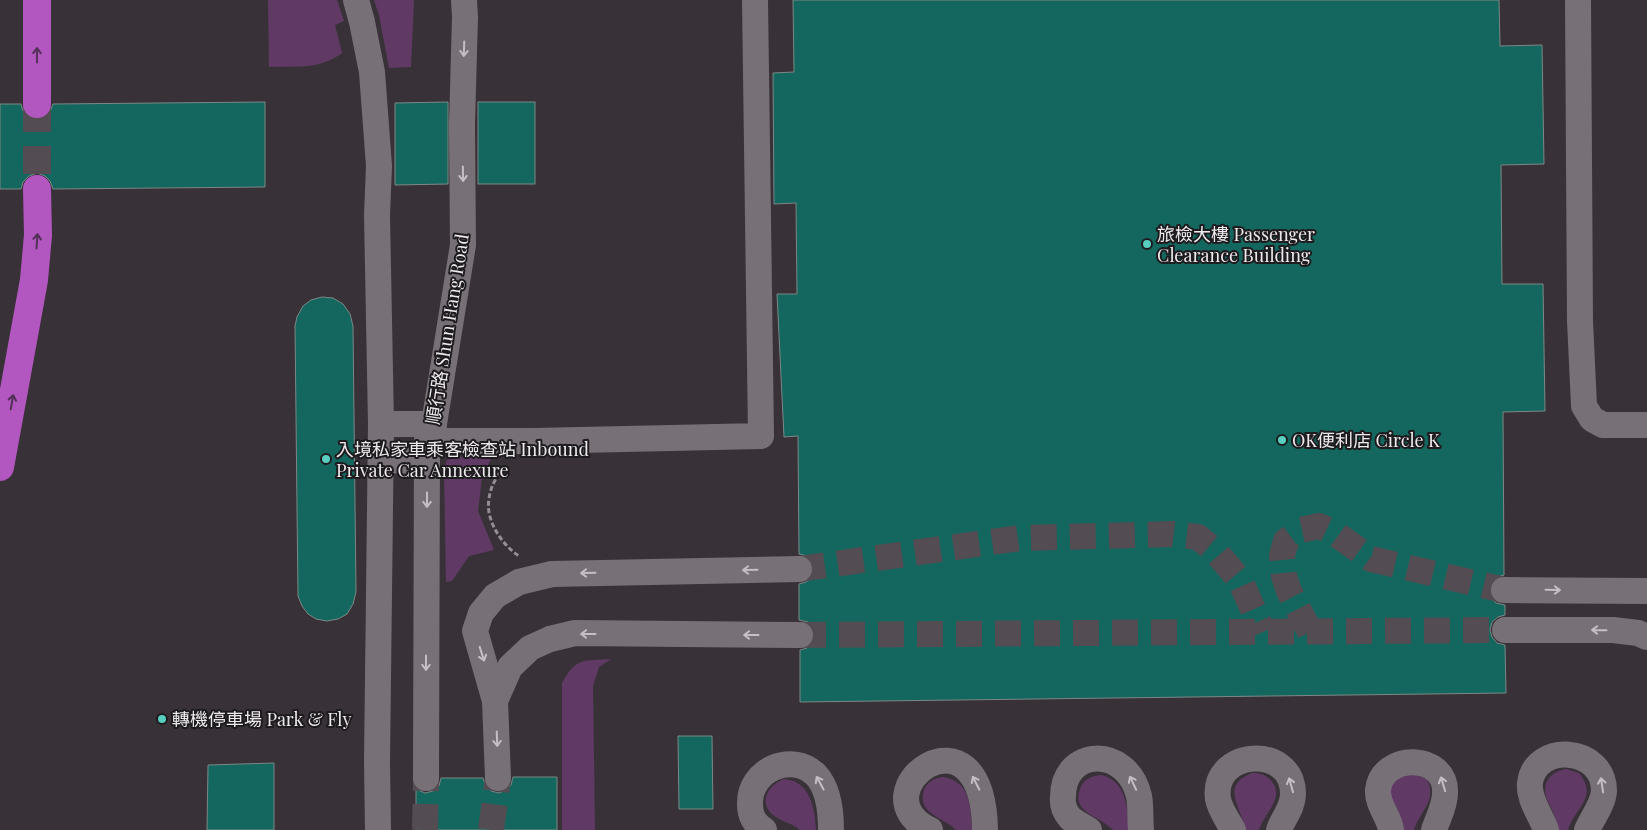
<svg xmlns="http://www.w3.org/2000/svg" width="1647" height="830" viewBox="0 0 1647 830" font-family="'Playfair Display','Noto Sans TC',serif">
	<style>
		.green { fill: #603a65 }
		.building { fill: #14675e; stroke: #7c8886 }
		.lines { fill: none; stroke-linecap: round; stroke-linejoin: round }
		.minor-tunnel { stroke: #534d53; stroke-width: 26; stroke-dasharray: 26 13; stroke-linecap: butt }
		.highway-tunnel { stroke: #534d53; stroke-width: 28; stroke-dasharray: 28 14; stroke-linecap: butt }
		.path { stroke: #938e93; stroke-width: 3; stroke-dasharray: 5 2.5; stroke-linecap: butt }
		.minor { stroke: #777077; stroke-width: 26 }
		.highway { stroke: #b357c0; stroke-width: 28 }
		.oneway { stroke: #c4bfc4 }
		.oneway2 { stroke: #523057 }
		.poi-dot { fill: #58cec0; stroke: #1d1b1e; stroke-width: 2 }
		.labels { text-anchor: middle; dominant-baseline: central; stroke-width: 4; stroke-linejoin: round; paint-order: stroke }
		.poi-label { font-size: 18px; fill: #ede9ed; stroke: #1d1b1e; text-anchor: start }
		.street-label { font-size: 18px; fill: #ede9ed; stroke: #1d1b1e }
	</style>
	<rect width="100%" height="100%" fill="#383238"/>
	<!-- green -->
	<g class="green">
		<path d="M268,0h69l7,21 -9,4 7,28c-23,17 -46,13 -73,14z"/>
		<polygon points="374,0 414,0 411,67 389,68 379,15"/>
		<polygon points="456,457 491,458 482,478 478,511 494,550 469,556 452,581 446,582 444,470 447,460"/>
		<path d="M611,659l-12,8 -6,19 2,144h-33v-147c14,-26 22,-22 49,-24z"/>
		<path d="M1566,769l13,4c20,25 -4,34 -11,57h-12c0,-4 0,-8 -1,-12 -2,-8 -7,-14 -9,-22 -4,-14 6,-25 20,-27z"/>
		<path d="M1409,771l18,8c10,23 -6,30 -13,51h-13l-11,-35 1,-10z"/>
		<path d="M1252,773c9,0 15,2 21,10 11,16 -10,32 -14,47h-14c-3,-23 -26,-44 7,-57z"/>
		<path d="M1101,775c25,5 27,34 28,55h-16c-13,-14 -42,-17 -33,-41 3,-10 12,-13 21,-14z"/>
		<path d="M943,777c28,4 27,30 29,53h-16c-12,-13 -40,-16 -32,-40 3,-8 10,-12 19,-13z"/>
		<path d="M784,779c26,2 31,29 32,51h-16c-7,-7 -16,-7 -24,-13 -19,-12 -9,-32 8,-38z"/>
	</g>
	<!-- building -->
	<g class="building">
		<polygon points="793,0 1499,0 1500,46 1542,45 1544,164 1501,165 1502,284 1543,284 1545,411 1503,412 1504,575 1497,577 1491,582 1489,590 1491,598 1496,603 1505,605 1505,615 1498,617 1492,622 1490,630 1492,637 1497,643 1505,645 1506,693 800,702 800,650 807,648 813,643 815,635 813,627 808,622 799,620 799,584 806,582 812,577 814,568 812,562 807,556 799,554 798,436 784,437 777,294 797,294 796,203 774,204 773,73 794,72"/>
		<polygon points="265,102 265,187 53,189 50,181 45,176 37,173 29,176 23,182 21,189 0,189 0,104 21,104 23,111 29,117 37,120 44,118 50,112 53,104"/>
		<polygon points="448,102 448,184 395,185 395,103"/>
		<rect x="478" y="102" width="57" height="82"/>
		<polygon points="322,297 333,298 343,304 350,314 353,326 356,592 353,604 347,614 338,619 327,621 316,619 308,614 302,606 298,596 295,326 297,317 303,306 311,300"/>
		<polygon points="678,736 712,736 713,809 679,809"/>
		<polygon points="274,763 274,830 207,830 208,765"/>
		<polygon points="513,777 557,777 557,830 416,830 416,789 425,793 433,791 439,786 441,778 483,778 486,786 491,791 499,793 506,790 511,785"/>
	</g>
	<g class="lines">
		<!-- minor-tunnel -->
		<g class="minor-tunnel">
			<polyline points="799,569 1020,538 1172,534 1198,537 1216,552 1240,580 1263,632"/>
			<polyline points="1310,632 1289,591 1284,576 1282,555 1286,541 1301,530 1319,526 1336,534 1371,559 1504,590"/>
			<polyline points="800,635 1505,630"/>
			<polyline points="425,830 426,778"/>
			<polyline points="491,830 498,778"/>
		</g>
		<!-- highway-tunnel -->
		<polyline class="highway-tunnel" points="37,104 37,189"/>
		<!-- path -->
		<path class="path" d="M504,467c-7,9 -14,20 -15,32 -4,21 13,46 30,57"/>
		<!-- minor -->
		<g class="minor">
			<polyline points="356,0 362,22 372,72 379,166 377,215 381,424 377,762 378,830"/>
			<polyline points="1578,0 1580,321 1584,406 1592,419 1603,425 1647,425"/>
			<polyline points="381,424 434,424"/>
			<polyline points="427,441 534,441 761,436 755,0"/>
			<polyline points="381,460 427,461"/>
			<polyline points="1504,590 1647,591"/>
			<polyline points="1505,630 1613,630 1638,633 1647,637"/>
			<polyline points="495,701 510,667 530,648 550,639 575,633 800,635"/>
			<polyline points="426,778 427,441 434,424 463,245 462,125 465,17 464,0"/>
			<polyline points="498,778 495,701 475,631 481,613 495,596 519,582 552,574 799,569"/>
			<path d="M764,830c-10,-7 -14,-14 -14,-26 -1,-34 42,-53 66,-29 13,14 15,37 15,55"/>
			<path d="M930,830c-76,-38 53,-135 55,0"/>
			<path d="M1089,830c-6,-4 -13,-7 -19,-12 -5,-6 -8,-13 -7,-21 0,-50 64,-52 76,-1 2,10 1,23 2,34"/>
			<path d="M1233,830c-5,-10 -13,-20 -15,-31 -7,-50 75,-56 75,-5 0,14 -10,24 -14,36"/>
			<path d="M1391,830c-2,-14 -14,-25 -13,-40 4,-38 69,-37 67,3 0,13 -7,25 -11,37"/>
			<path d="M1546,830c-5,-15 -18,-31 -16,-47 5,-41 74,-37 74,8 -1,14 -12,27 -17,39"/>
		</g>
		<!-- highway -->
		<g class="highway">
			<polyline points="37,0 37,104"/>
			<polyline points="0,467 34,280 38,235 37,189"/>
		</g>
	</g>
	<!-- one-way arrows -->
	<defs><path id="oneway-shaft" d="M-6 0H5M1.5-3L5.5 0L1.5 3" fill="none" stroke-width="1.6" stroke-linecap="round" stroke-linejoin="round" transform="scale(1.25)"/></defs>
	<g class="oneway">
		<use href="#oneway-shaft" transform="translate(464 49) rotate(92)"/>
		<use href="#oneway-shaft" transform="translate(463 174) rotate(89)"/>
		<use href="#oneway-shaft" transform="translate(427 500) rotate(90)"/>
		<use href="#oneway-shaft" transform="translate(750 570) rotate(179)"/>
		<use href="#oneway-shaft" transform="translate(588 573) rotate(179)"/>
		<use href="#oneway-shaft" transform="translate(1553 590) rotate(1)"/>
		<use href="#oneway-shaft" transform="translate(1599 630) rotate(-179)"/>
		<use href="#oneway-shaft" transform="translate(588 634) rotate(-180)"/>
		<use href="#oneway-shaft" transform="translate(751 635) rotate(-180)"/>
		<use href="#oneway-shaft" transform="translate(482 654) rotate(72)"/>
		<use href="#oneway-shaft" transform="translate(426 663) rotate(90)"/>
		<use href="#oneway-shaft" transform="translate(497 739) rotate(88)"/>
		<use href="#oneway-shaft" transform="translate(820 783) rotate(-119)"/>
		<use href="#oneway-shaft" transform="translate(976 783) rotate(-117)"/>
		<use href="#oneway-shaft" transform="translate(1133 783) rotate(-115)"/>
		<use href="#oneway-shaft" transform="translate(1443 784) rotate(-107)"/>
		<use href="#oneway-shaft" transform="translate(1291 785) rotate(-106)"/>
		<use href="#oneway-shaft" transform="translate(1602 785) rotate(-99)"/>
	</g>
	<g class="oneway2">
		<use href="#oneway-shaft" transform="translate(37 55) rotate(-90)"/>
		<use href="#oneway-shaft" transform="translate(37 241) rotate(-86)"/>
		<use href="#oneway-shaft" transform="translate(12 402) rotate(-80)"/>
	</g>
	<!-- markers -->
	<g class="poi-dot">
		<circle cx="1147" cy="244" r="5"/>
		<circle cx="1282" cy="440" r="5"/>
		<circle cx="326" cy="459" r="5"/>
		<circle cx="162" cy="719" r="5"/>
	</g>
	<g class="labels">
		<!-- poi labels -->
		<g class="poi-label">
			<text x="1157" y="234">旅檢大樓 Passenger<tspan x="1157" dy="21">Clearance Building</tspan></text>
			<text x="1292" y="440">OK便利店 Circle K</text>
			<text x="336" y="449">入境私家車乘客檢查站 Inbound<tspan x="336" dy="21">Private Car Annexure</tspan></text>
			<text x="172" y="719">轉機停車場 Park &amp; Fly</text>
		</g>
		<!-- street labels -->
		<g class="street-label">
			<text transform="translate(447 329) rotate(-81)">順行路 Shun Hang Road</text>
		</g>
	</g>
</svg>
